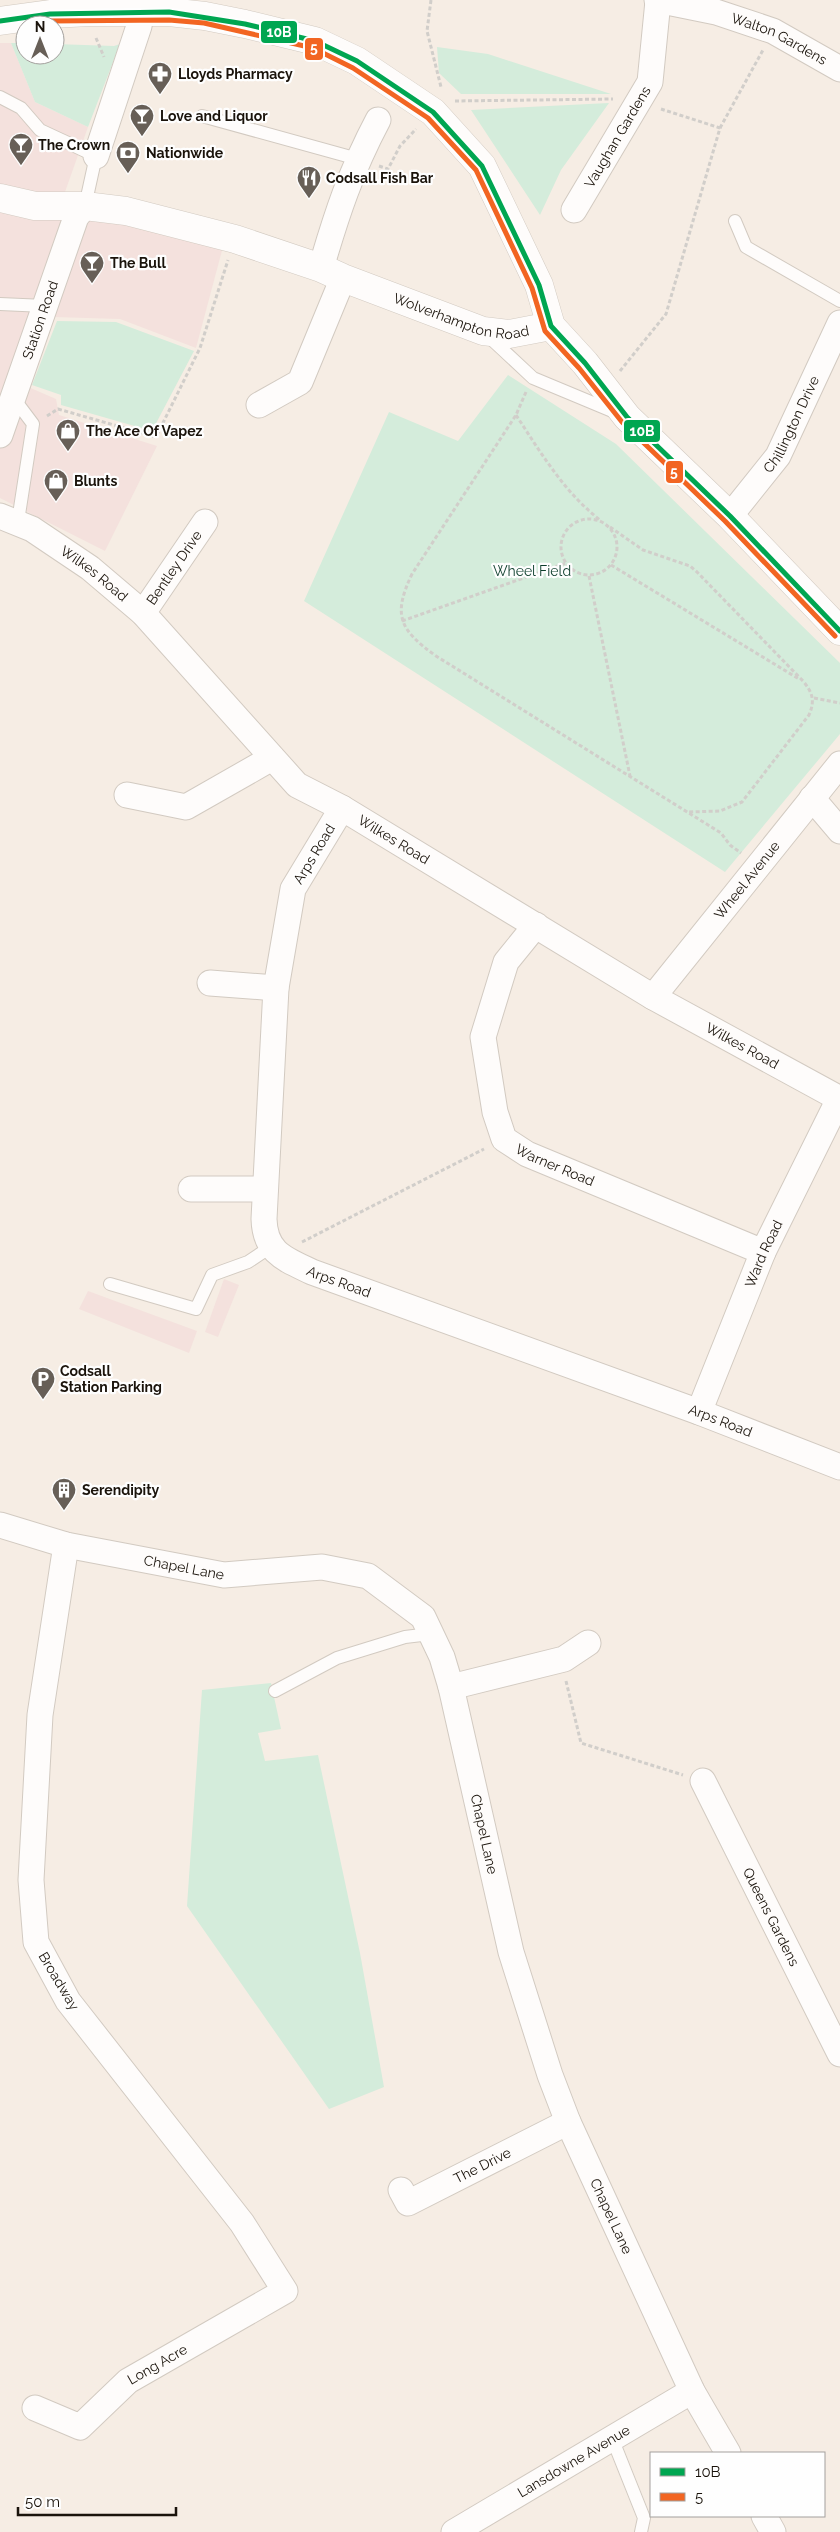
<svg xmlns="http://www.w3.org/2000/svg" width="840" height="2532" viewBox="0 0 840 2532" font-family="Raleway,sans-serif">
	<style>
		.commercial { fill: #f4e1dd }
		.green { fill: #d4ecdb }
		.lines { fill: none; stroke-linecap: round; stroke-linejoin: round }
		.lane-casing { stroke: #d2cac1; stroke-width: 14 }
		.street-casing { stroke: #d2cac1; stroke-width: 27 }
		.secondary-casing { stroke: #d2cac1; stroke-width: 29 }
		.path { stroke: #d1ceca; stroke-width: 3; stroke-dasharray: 4 2.5; stroke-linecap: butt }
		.lane { stroke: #fefcfb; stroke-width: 12 }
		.street { stroke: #fefcfb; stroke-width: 25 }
		.secondary { stroke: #fefcfb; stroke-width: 28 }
		.bus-1-casing { stroke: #fefefe; stroke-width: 9 }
		.bus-2-casing { stroke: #fefefe; stroke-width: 9 }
		.bus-1 { stroke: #00a651; stroke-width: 5 }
		.bus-2 { stroke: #f26522; stroke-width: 5 }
		.labels { text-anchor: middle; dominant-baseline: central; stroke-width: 4.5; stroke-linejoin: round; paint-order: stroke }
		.street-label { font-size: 14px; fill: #1a130b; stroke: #fefefe }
		.poi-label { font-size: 14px; font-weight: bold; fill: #1a130b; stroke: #fefefe; text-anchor: start }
		.park-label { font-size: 14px; fill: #0c3d2b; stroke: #fefefe }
		.line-badge { stroke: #fefefe; stroke-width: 2 }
		.badge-label { font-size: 14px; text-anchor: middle; font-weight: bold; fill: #fff }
	</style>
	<rect width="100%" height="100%" fill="#f6ede4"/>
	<!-- commercial -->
	<g class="commercial">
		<polygon points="0,43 11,43 35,102 88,127 60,206 224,243 196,348 120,319 53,317 26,386 56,399 59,415 157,446 105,551 0,498"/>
		<polygon points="224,1279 239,1285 218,1337 205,1332"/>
		<polygon points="88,1291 197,1331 189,1353 79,1309"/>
	</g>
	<!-- green -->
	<g class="green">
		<polygon points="11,43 25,43 25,55 55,55 55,44 114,46 120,44 88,127 35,102"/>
		<polygon points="437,47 488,54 611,94 461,94 439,73"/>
		<polygon points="609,103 561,170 540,215 471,110"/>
		<polygon points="57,321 116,322 194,351 152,431 61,405 61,395 32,385"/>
		<polygon points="508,375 616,444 840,663 840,734 725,872 304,601 389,412 458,441"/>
		<polygon points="271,1683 281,1729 258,1733 265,1761 318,1755 360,1953 384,2087 329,2109 187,1906 202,1690"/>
	</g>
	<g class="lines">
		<defs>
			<g id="lane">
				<polyline points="0,97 21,108 40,130 96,156 85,206"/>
				<polyline points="202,116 358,159"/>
				<polyline points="735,221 746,247 840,301"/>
				<polyline points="0,304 45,306"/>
				<polyline points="488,336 533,378 617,413"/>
				<polyline points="12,396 33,424 18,521"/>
				<polyline points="110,1284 196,1309 212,1275 248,1262 272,1246"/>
				<polyline points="275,1691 337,1658 405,1637 430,1634"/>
				<polyline points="612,2438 644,2518 641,2532"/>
			</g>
			<g id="street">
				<path id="s1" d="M657,0l59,12 57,19 67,38"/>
				<polyline points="96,156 139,26 142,12"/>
				<path id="s2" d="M574,210l76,-128 8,-81"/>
				<path d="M321,268c16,-55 30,-97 57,-148"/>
				<polyline points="259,405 300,382 343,278"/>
				<path id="s3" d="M0,435l76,-218 9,-11"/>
				<path id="s4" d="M0,516l32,13 58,39 53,45 154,172 45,23 311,189 187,102"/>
				<path id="s5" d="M730,516l48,-60 62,-133"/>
				<path id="s6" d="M143,613l62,-91"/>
				<polyline points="127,795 186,807 272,758"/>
				<polyline points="812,798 840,831"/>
				<path id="s7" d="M342,808l-49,81 -17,99 -12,231c1,34 21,40 48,53l387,140 141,55"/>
				<path id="s8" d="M536,925l-30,37 -23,75 12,75 9,27 23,15 236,98"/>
				<polyline points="210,983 276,988"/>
				<path id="s9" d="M653,997l187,-233"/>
				<polyline points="191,1189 265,1189"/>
				<path id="s10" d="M699,1412l64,-160 76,-153"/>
				<path id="s11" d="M0,1525l66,20 158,30 98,-8 46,9 55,41 19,40 9,30 60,265 39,123 18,47 124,269 36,62"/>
				<polyline points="451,1687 564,1659 588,1643"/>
				<path id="s12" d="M703,1781l137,273"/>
				<path id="s13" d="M401,2190l7,13 160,-81"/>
				<path id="s14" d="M35,2408l45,19 48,-46 157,-90 -43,-68 -174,-222 -32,-59 -5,-62 9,-165 26,-170"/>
				<polyline points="764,2516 773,2532"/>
				<path id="s15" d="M454,2532l238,-141"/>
			</g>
			<g id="secondary">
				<polyline points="0,21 50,14 90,12 169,12 205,16 245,24 315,41 357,61 433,112 482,166 539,285 551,326 585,363 627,417 730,516 840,631"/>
				<path id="s16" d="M0,198l35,8h50l41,5 109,28 86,29 22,10 140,53 26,3 42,-8"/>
			</g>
		</defs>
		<!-- lane casing -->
		<use href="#lane" class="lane-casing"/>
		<!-- street casing -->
		<use href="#street" class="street-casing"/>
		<!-- secondary casing -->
		<use href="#secondary" class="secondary-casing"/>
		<!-- path -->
		<g class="path">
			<polyline points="431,0 427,31 441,87"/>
			<polyline points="96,38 104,57"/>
			<polyline points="455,101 613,99"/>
			<polyline points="720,128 763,50"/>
			<polyline points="379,166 388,169 400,146 416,129"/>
			<polyline points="620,371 666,314 720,128 661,109"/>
			<path d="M526,392l-10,23 -104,159c-20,42 -12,56 24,82l285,177 9,12 11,8"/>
			<path d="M516,415c25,38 48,77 84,105"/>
			<polyline points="47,416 58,409 156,437 200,348 228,260"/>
			<circle cx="589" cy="547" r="28"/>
			<path d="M610,527l33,23 47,16 7,6 106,109c10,12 12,20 6,34l-67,87 -22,9 -32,1"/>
			<polyline points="611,565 799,679"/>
			<polyline points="589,576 630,776"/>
			<polyline points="402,621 566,563"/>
			<polyline points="814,698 840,703"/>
			<polyline points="302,1242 484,1149"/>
			<polyline points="566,1681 581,1743 683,1775"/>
		</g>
		<!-- lane -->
		<use href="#lane" class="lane"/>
		<!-- street -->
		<use href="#street" class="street"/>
		<!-- secondary -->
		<use href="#secondary" class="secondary"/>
		<defs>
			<polyline id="bus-1" points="0,21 50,14 169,12 245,24 315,41 357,61 433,112 482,166 539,285 551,326 585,363 627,417 730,516 840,631"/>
			<polyline id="bus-2" points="50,21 169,20 204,23 313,48 353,68 428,118 476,170 532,288 545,331 579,368 622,422 725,521 835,636"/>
		</defs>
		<!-- bus-1 casing -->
		<use href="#bus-1" class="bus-1-casing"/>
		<!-- bus-2 casing -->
		<use href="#bus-2" class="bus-2-casing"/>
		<!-- bus-1 -->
		<use href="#bus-1" class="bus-1"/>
		<!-- bus-2 -->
		<use href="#bus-2" class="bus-2"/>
	</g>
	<!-- icons -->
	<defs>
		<symbol id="pharmacy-pin" viewBox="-11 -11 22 30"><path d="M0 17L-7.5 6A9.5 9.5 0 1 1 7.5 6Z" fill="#675f57" stroke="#fefefe"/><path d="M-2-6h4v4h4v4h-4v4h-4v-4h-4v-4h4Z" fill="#fff"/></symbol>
		<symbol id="bar-pin" viewBox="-11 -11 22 30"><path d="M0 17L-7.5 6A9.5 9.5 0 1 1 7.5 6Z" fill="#675f57" stroke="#fefefe"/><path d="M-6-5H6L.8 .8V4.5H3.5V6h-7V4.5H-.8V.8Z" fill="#fff"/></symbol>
		<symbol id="bank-pin" viewBox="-11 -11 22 30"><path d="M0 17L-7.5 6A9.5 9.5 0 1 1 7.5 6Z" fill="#675f57" stroke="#fefefe"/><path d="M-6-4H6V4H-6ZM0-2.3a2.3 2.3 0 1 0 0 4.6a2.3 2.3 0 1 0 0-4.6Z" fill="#fff"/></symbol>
		<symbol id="restaurant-pin" viewBox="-11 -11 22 30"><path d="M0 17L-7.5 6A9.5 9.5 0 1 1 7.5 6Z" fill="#675f57" stroke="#fefefe"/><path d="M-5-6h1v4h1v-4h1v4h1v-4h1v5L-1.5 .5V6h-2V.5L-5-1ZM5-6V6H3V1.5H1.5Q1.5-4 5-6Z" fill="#fff"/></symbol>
		<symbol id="shop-pin" viewBox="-11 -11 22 30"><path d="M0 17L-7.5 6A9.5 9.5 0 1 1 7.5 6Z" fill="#675f57" stroke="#fefefe"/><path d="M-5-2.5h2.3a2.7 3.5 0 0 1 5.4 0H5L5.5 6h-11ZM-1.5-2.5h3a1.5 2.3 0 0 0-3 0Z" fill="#fff"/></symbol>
		<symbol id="parking-pin" viewBox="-11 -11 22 30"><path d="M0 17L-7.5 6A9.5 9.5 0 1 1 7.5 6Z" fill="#675f57" stroke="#fefefe"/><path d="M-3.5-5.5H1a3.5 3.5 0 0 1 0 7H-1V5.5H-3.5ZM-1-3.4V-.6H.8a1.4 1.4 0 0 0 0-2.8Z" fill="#fff"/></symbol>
		<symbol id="building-pin" viewBox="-11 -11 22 30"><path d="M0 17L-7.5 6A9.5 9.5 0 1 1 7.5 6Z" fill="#675f57" stroke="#fefefe"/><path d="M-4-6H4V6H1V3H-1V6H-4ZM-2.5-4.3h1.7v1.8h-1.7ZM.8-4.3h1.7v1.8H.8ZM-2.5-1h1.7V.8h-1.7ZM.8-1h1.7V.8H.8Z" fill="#fff"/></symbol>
	</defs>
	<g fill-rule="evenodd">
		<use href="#pharmacy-pin" x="146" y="60" width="28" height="38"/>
		<use href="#bar-pin" x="128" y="102" width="28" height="38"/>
		<use href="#bar-pin" x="7" y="131" width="28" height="38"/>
		<use href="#bank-pin" x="114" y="139" width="28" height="38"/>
		<use href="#restaurant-pin" x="295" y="164" width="28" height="38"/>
		<use href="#bar-pin" x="78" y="249" width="28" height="38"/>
		<use href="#shop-pin" x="54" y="417" width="28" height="38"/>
		<use href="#shop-pin" x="42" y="467" width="28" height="38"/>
		<use href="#parking-pin" x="29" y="1365" width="28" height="38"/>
		<use href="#building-pin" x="50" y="1476" width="28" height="38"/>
	</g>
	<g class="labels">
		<!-- street labels -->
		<g class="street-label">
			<text stroke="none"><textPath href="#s1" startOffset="129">Walton Gardens</textPath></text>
			<text stroke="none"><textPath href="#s2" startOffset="85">Vaughan Gardens</textPath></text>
			<text stroke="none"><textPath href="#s16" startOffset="480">Wolverhampton Road</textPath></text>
			<text stroke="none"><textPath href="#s3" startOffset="122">Station Road</textPath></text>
			<text stroke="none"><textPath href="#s5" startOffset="111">Chillington Drive</textPath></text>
			<text stroke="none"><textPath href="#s6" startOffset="55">Bentley Drive</textPath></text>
			<text stroke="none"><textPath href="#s4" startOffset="111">Wilkes Road</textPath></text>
			<text stroke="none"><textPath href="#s4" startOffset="516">Wilkes Road</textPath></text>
			<text transform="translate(314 854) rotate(-59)">Arps Road</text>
			<text stroke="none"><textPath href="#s9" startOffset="150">Wheel Avenue</textPath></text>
			<text stroke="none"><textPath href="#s4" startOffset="921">Wilkes Road</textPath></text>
			<text stroke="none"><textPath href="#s8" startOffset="288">Warner Road</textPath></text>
			<text stroke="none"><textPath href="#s10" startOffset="171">Ward Road</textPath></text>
			<text stroke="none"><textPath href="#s7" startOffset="532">Arps Road</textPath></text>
			<text stroke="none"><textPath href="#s7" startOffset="938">Arps Road</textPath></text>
			<text stroke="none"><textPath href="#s11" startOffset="189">Chapel Lane</textPath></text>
			<text stroke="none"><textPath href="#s11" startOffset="670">Chapel Lane</textPath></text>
			<text stroke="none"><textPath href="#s12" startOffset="152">Queens Gardens</textPath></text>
			<text transform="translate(59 1981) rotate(59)">Broadway</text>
			<text stroke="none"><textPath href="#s13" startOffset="98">The Drive</textPath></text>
			<text stroke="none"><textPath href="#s11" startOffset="1074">Chapel Lane</textPath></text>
			<text stroke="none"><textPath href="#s14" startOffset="149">Long Acre</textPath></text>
			<text stroke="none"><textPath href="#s15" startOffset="139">Lansdowne Avenue</textPath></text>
		</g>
		<!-- poi labels -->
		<g class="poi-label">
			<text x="178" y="74">Lloyds Pharmacy</text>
			<text x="160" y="116">Love and Liquor</text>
			<text x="38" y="145">The Crown</text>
			<text x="146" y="153">Nationwide</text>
			<text x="326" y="178">Codsall Fish Bar</text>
			<text x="110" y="263">The Bull</text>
			<text x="86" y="431">The Ace Of Vapez</text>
			<text x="74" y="481">Blunts</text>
			<text x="60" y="1371">Codsall<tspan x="60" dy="16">Station Parking</tspan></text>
			<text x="82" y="1490">Serendipity</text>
		</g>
		<!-- park labels -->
		<g class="park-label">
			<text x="532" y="571">Wheel Field</text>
		</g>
	</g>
	<g class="line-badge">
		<rect x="260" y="20" width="38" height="24" rx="5" fill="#00a651"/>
		<rect x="304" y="37" width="20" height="24" rx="5" fill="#f26522"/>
		<rect x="623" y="419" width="38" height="24" rx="5" fill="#00a651"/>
		<rect x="665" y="460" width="19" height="24" rx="5" fill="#f26522"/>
	</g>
	<g class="badge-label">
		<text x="279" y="37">10B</text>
		<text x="314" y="53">5</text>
		<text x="642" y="436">10B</text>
		<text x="674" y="477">5</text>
	</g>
	<!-- legend -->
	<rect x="650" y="2452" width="175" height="65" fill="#fefefe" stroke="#a3a09d"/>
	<rect x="660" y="2468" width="25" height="8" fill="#00a651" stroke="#a3a09d"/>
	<text x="695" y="2477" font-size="15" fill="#1a130b">10B</text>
	<rect x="660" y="2493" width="25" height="8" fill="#f26522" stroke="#a3a09d"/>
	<text x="695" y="2502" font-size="15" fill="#1a130b">5</text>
	<!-- north arrow -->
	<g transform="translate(40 40)"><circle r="24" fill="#fefefe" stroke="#a3a09d"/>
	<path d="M0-4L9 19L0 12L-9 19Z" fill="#675f57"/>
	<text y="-8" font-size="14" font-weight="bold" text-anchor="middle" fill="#1a130b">N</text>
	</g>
	<!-- scale -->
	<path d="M18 2507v8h158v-8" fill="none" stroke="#1a130b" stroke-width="2.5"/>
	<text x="25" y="2507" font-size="15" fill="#1a130b" stroke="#fefefe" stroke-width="4" paint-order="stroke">50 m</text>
</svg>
